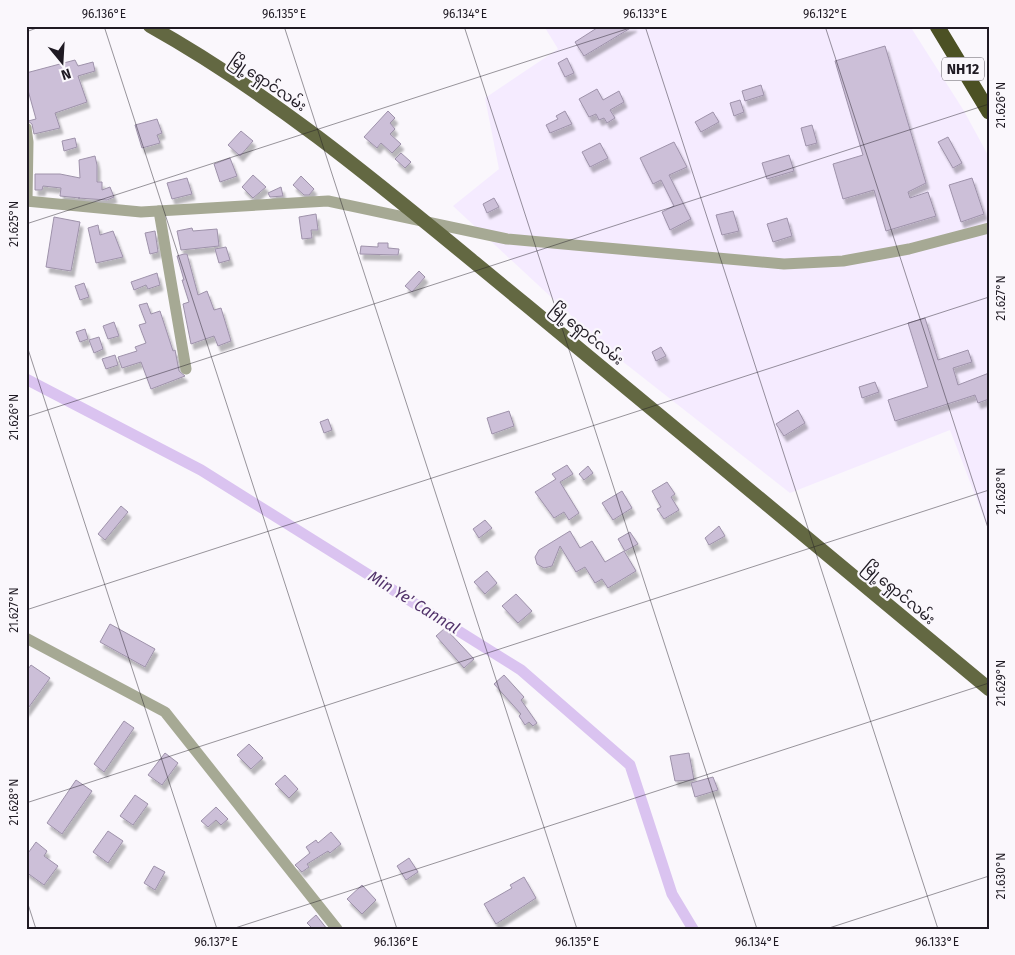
<svg xmlns="http://www.w3.org/2000/svg" width="1015" height="955" viewBox="0 0 1015 955" font-family="'Fira Sans','Noto Sans Myanmar',sans-serif">
	<style>
		.built { fill: #f5ebff }
		.lines { fill: none; stroke-linecap: round; stroke-linejoin: round }
		.canal { stroke: #dac3f0; stroke-width: 11 }
		.building { fill: #ccbfd8; stroke: #9e92aa; filter: url(#shadow) }
		.minor { stroke: #a6a994; stroke-width: 11 }
		.major { stroke: #636842; stroke-width: 14 }
		.highway { stroke: #4c5124; stroke-width: 15 }
		.ticks { fill: none; stroke: #1f1a23; stroke-width: 1; stroke-opacity: 0.45 }
		.labels { text-anchor: middle; dominant-baseline: central; stroke-width: 4.5; stroke-linejoin: round; paint-order: stroke }
		.shield { fill: #faf7fc; stroke: #615c64; stroke-width: 1 }
		.shield-label { font-size: 14px; font-weight: bold; fill: #1f1a23 }
		.street-label { font-size: 15px; fill: #1f1a23; stroke: #faf7fc }
		.water-label { font-size: 16px; font-style: italic; fill: #52336b; stroke: #faf7fc }
		.neatline { fill: none; stroke: #1f1a23; stroke-width: 2 }
		.ticks-label { font-size: 12px; text-anchor: middle; fill: #1f1a23 }
	</style>
	<defs>
		<filter id="shadow"><feDropShadow dx="3" dy="5.5" stdDeviation="1" flood-color="#0004"/></filter>
	</defs>
	<rect width="100%" height="100%" fill="#faf7fc"/>
	<!-- built -->
	<polygon class="built" points="544,26 910,26 964,111 989,157 989,531 950,430 790,493 608,350 453,206 499,169 485,98 558,49"/>
	<g class="lines">
		<!-- canal -->
		<polyline class="canal" points="26,379 201,470 521,670 630,765 672,894 693,929"/>
	</g>
	<!-- building -->
	<g class="building">
		<polygon points="600,26 634,26 584,56 575,42"/>
		<polygon points="885,46 926,183 908,192 910,198 928,192 936,216 886,231 874,190 843,199 833,164 863,155 835,61"/>
		<polygon points="567,58 574,73 565,77 558,63"/>
		<polygon points="75,60 78,66 93,62 95,71 78,76 87,102 55,113 60,128 34,134 32,124 28,121 36,119 26,83 26,73"/>
		<polygon points="761,85 764,95 745,101 742,91"/>
		<polygon points="597,89 603,100 619,91 624,102 610,110 615,118 607,123 604,118 599,120 596,114 589,117 579,99"/>
		<polygon points="740,100 744,112 734,116 730,103"/>
		<polygon points="388,111 395,118 390,123 395,129 390,134 401,144 392,153 381,143 377,148 364,137"/>
		<polygon points="565,111 572,124 550,133 546,125 558,119 556,116"/>
		<polygon points="713,112 719,122 701,132 695,122"/>
		<polygon points="157,119 162,133 157,135 160,143 142,148 135,125"/>
		<polygon points="812,125 817,143 806,146 801,128"/>
		<polygon points="241,131 253,141 240,156 228,145"/>
		<polygon points="948,137 962,163 953,168 938,142"/>
		<polygon points="75,138 77,147 64,151 62,141"/>
		<polygon points="674,142 687,167 669,175 691,219 670,230 662,212 674,206 661,180 653,184 640,158"/>
		<polygon points="600,143 608,158 590,167 582,152"/>
		<polygon points="401,153 411,162 405,168 395,159"/>
		<polygon points="789,155 794,171 767,179 762,163"/>
		<polygon points="95,156 97,165 97,182 102,182 102,190 110,187 114,197 107,200 78,198 80,198 60,196 61,188 43,186 42,190 35,190 35,174 60,174 80,178 79,160"/>
		<polygon points="230,158 237,176 220,182 214,164"/>
		<polygon points="253,175 266,187 253,198 242,187"/>
		<polygon points="301,176 314,189 309,195 304,195 293,185"/>
		<polygon points="187,178 192,194 172,199 167,183"/>
		<polygon points="972,178 984,214 961,222 949,185"/>
		<polygon points="281,187 283,196 270,197 268,193"/>
		<polygon points="494,198 499,207 487,213 483,204"/>
		<polygon points="733,211 739,231 722,235 716,215"/>
		<polygon points="316,214 318,230 311,230 312,238 302,239 299,217"/>
		<polygon points="54,217 80,222 71,271 46,267"/>
		<polygon points="787,218 792,236 773,242 767,224"/>
		<polygon points="98,225 100,235 113,231 123,257 96,263 88,228"/>
		<polygon points="192,228 193,231 217,229 219,246 181,250 177,231"/>
		<polygon points="155,231 158,252 150,254 145,233"/>
		<polygon points="378,243 388,243 388,248 399,249 398,255 360,254 361,246 378,247"/>
		<polygon points="226,247 230,260 219,263 215,249"/>
		<polygon points="184,254 187,254 198,295 207,291 214,310 221,308 231,341 218,346 214,336 191,344 183,304 189,302 182,280 184,280 177,256"/>
		<polygon points="419,271 425,277 412,292 405,286"/>
		<polygon points="157,273 160,285 148,289 146,285 134,290 131,282"/>
		<polygon points="84,283 89,297 80,300 75,286"/>
		<polygon points="147,303 151,314 160,311 173,351 175,350 179,371 185,376 151,389 141,362 122,368 118,357 137,351 135,347 146,343 139,325 146,323 139,305"/>
		<polygon points="925,318 938,360 968,350 972,362 953,368 958,385 989,373 989,399 978,403 975,395 895,421 888,400 928,387 908,323"/>
		<polygon points="114,322 119,336 108,339 103,326"/>
		<polygon points="85,329 88,339 80,342 76,332"/>
		<polygon points="99,337 103,349 94,353 89,340"/>
		<polygon points="661,347 666,356 656,361 652,352"/>
		<polygon points="115,355 118,365 106,369 102,359"/>
		<polygon points="875,382 879,392 862,398 859,387"/>
		<polygon points="798,410 805,423 784,436 776,424"/>
		<polygon points="509,411 514,426 492,434 487,418"/>
		<polygon points="328,419 332,430 324,433 320,422"/>
		<polygon points="567,465 573,474 560,482 579,513 569,520 564,512 554,518 535,492 556,479 552,474"/>
		<polygon points="588,466 593,473 584,480 579,474"/>
		<polygon points="667,482 675,494 671,497 679,510 664,519 657,509 661,507 652,491"/>
		<polygon points="622,491 632,508 613,520 602,503"/>
		<polygon points="121,506 128,512 105,540 98,534"/>
		<polygon points="485,520 492,528 479,538 473,529"/>
		<polygon points="719,526 725,536 709,545 705,538"/>
		<polygon points="570,531 580,548 592,541 605,562 624,551 636,571 608,588 602,579 595,583 585,567 576,572 560,546 552,566 544,568 537,564 535,557 539,550"/>
		<polygon points="630,532 638,544 625,551 618,539"/>
		<polygon points="487,571 497,583 485,594 474,582"/>
		<polygon points="516,594 532,611 518,623 502,606"/>
		<polygon points="110,624 155,649 145,667 100,642"/>
		<polygon points="445,628 474,659 464,668 436,636"/>
		<polygon points="31,665 50,678 26,711 26,672"/>
		<polygon points="504,675 524,697 521,700 537,723 533,726 529,722 525,725 519,716 521,714 494,684"/>
		<polygon points="124,721 134,728 104,772 94,764"/>
		<polygon points="249,744 263,758 251,769 237,755"/>
		<polygon points="165,753 178,763 162,785 148,775"/>
		<polygon points="689,753 694,780 675,781 670,756"/>
		<polygon points="285,775 298,789 289,798 275,784"/>
		<polygon points="713,777 718,790 695,797 691,783"/>
		<polygon points="76,780 92,791 62,834 47,823"/>
		<polygon points="135,795 148,804 133,825 120,816"/>
		<polygon points="216,807 228,819 221,825 216,820 208,827 201,821"/>
		<polygon points="108,831 123,841 108,863 93,852"/>
		<polygon points="331,832 341,844 330,853 328,851 307,864 309,867 302,872 295,865 310,853 306,847 316,840 318,843"/>
		<polygon points="36,842 47,851 44,856 58,866 44,885 26,872 26,856"/>
		<polygon points="409,858 418,872 406,880 397,866"/>
		<polygon points="154,866 165,872 155,890 144,883"/>
		<polygon points="524,877 536,898 496,924 484,904 512,888 510,885"/>
		<polygon points="362,885 376,900 362,914 347,899"/>
		<polygon points="316,915 327,929 313,929 307,923"/>
	</g>
	<g class="lines">
		<!-- minor -->
		<g class="minor">
			<polyline points="26,128 28,142 27,201"/>
			<polyline points="26,201 141,212 328,201 507,239 784,264 843,261 909,249 989,228"/>
			<polyline points="159,211 186,369"/>
			<polyline points="26,638 165,712 337,929"/>
		</g>
		<!-- major -->
		<path class="major" d="M150,26c136,76 255,180 375,278 155,128 309,256 464,385"/>
		<!-- highway -->
		<polyline class="highway" points="937,26 989,112"/>
	</g>
	<!-- ticks -->
	<path class="ticks" d="M104,26l293,903M284,26l293,903M464,26l293,903M645,26l293,903M825,26l164,505M26,32l16,-6M26,224l610,-198M26,343l191,586M26,417l963,-313M26,610l963,-313M26,803l963,-313M26,898l10,31M232,929l757,-246M826,929l163,-53"/>
	<g class="labels">
		<!-- shield labels -->
		<rect class="shield" x="942" y="57.5" width="42" height="23" rx="4"/>
		<g class="shield-label">
			<text x="963" y="69">NH12</text>
		</g>
		<!-- street labels -->
		<g class="street-label">
			<text transform="translate(268 83) rotate(34)">မြို့ရှောင်လမ်း</text>
			<text transform="translate(587 334) rotate(39)">မြို့ရှောင်လမ်း</text>
			<text transform="translate(899 593) rotate(40)">မြို့ရှောင်လမ်း</text>
		</g>
		<!-- water labels -->
		<g class="water-label">
			<text transform="translate(414 602) rotate(32)">Min Ye' Cannal</text>
		</g>
	</g>
	<!-- border -->
	<rect width="1015" height="955" fill="none" stroke="#faf7fc" stroke-width="55"/>
	<!-- north arrow -->
	<g transform="translate(62 62) rotate(162)" stroke="#faf7fc" stroke-width="4" paint-order="stroke">
	<path d="M0-4L9 19L0 12L-9 19Z" fill="#1f1a23"/>
	<text y="-8" font-size="14" font-weight="bold" text-anchor="middle" fill="#1f1a23">N</text>
	</g>
	<rect x="28" y="28" width="960" height="900" class="neatline"/>
	<g class="ticks-label">
		<text x="104" y="18">96.136°E</text>
		<text x="284" y="18">96.135°E</text>
		<text x="465" y="18">96.134°E</text>
		<text x="645" y="18">96.133°E</text>
		<text x="825" y="18">96.132°E</text>
		<text transform="translate(1001 105) rotate(-90)" y="4">21.626°N</text>
		<text transform="translate(14 224) rotate(-90)" y="4">21.625°N</text>
		<text transform="translate(1001 298) rotate(-90)" y="4">21.627°N</text>
		<text transform="translate(14 417) rotate(-90)" y="4">21.626°N</text>
		<text transform="translate(1001 491) rotate(-90)" y="4">21.628°N</text>
		<text transform="translate(14 610) rotate(-90)" y="4">21.627°N</text>
		<text transform="translate(1001 683) rotate(-90)" y="4">21.629°N</text>
		<text transform="translate(14 802) rotate(-90)" y="4">21.628°N</text>
		<text transform="translate(1001 876) rotate(-90)" y="4">21.630°N</text>
		<text x="216" y="946">96.137°E</text>
		<text x="396" y="946">96.136°E</text>
		<text x="577" y="946">96.135°E</text>
		<text x="757" y="946">96.134°E</text>
		<text x="937" y="946">96.133°E</text>
	</g>
</svg>
